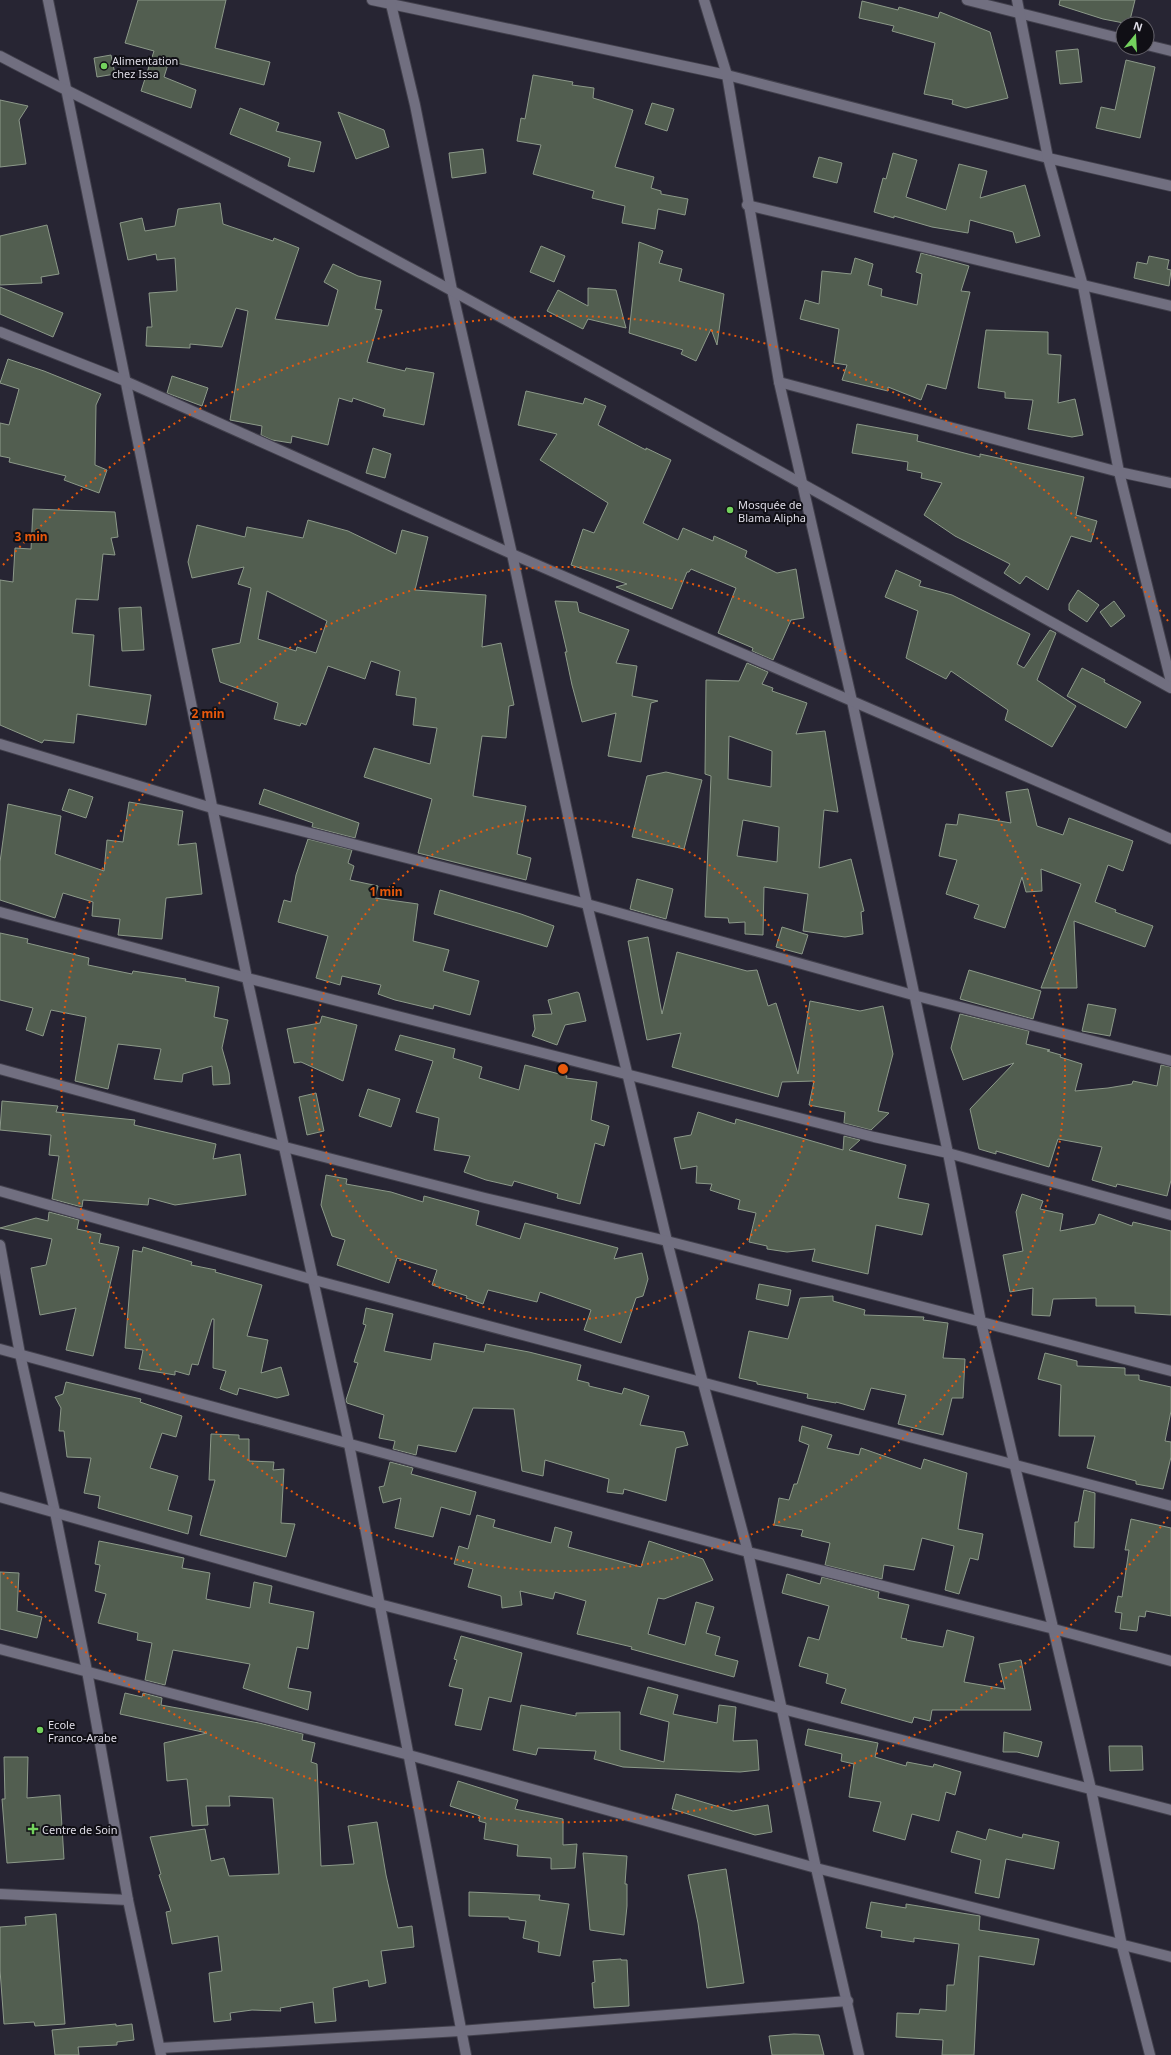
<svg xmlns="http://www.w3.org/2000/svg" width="1171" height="2055" viewBox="0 0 1171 2055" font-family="'Noto Sans',sans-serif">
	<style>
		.building { fill: #525e50; stroke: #8c9989; fill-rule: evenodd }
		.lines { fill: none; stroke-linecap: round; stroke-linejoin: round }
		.minor-casing { stroke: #42404c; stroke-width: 12 }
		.minor { stroke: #716f80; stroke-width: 10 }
		.ring { fill: none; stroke: #e8590c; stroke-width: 2; stroke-dasharray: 2 4 }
		.poi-dot { fill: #73d25d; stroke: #100f15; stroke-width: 1.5 }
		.labels { text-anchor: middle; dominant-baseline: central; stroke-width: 4; stroke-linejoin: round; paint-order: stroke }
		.poi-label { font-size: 11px; fill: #dfdde7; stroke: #100f15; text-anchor: start }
		.centre { fill: #e8590c; stroke: #100f15; stroke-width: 2 }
		.ring-label { font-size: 12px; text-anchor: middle; font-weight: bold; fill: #e8590c; stroke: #100f15; stroke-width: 4; stroke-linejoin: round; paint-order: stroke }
	</style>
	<rect width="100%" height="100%" fill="#272533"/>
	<!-- building -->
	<g class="building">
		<polygon points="138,0 226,0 215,48 270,62 264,85 169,61 164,77 196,90 191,108 141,91 154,51 125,43"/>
		<polygon points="1060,0 1135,0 1129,24 1103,19 1059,5"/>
		<polygon points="862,1 898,10 899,7 938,18 940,12 990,32 1008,98 966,108 952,104 953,100 924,94 935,43 892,31 894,26 859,18"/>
		<polygon points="1078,49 1082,82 1060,84 1056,51"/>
		<polygon points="111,55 115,74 97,77 94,58"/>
		<polygon points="1126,60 1155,67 1140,138 1096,128 1101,107 1115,110"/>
		<polygon points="533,75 573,82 572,85 594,88 593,98 633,110 615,167 654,177 651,188 661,191 661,194 688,199 685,215 658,209 655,229 622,223 625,206 592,198 594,191 533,174 541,145 517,141 521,118 525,119"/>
		<polygon points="0,100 28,106 19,120 26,164 0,167"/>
		<polygon points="652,103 674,109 667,131 645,124"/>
		<polygon points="240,108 279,123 276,131 321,142 314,172 288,166 290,158 230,134"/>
		<polygon points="338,112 384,130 389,147 356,159"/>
		<polygon points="483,149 486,173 452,178 449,153"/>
		<polygon points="893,153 917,160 906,197 946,210 959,164 987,171 980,198 1025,185 1040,236 1016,243 1013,232 970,220 968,233 932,227 894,216 894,218 874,212 883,178 886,179"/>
		<polygon points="819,157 842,163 837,183 813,177"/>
		<polygon points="220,203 223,224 273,241 274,238 299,248 275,319 328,326 338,290 324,282 333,264 358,276 381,281 375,309 382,310 367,362 405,371 406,368 434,373 424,425 383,416 385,409 353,398 352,402 339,398 328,445 292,436 291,443 272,440 261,435 262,426 230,420 248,311 236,308 222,347 190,344 190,348 146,346 147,327 152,327 149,293 177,291 175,258 157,260 156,254 128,260 120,223 142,218 145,231 175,226 178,209"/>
		<polygon points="47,225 59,274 41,277 42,283 0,285 0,236"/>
		<polygon points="639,242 663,251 659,263 682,269 679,281 724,294 717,345 711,329 696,361 681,354 683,350 629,333"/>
		<polygon points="541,246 565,256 554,282 530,272"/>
		<polygon points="921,253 969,266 961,291 970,292 946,389 927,384 921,400 888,387 888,391 842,380 847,365 834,363 839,329 800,319 805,300 819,304 822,271 851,274 855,258 873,264 868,285 882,289 881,296 917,305 922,274 916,272"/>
		<polygon points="1149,256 1169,260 1167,269 1171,270 1169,286 1134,278 1137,262 1147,264"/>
		<polygon points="0,287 63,313 53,337 0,314"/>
		<polygon points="588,288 616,290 626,328 588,319 583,329 547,311 558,290 588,306"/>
		<polygon points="986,330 1048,332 1048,354 1061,355 1058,403 1075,399 1083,435 1072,437 1028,429 1033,400 1005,398 1005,392 978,388"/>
		<polygon points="8,359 44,371 101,394 96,405 95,465 107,470 99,493 64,480 66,476 9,462 10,458 0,456 0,423 9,425 19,389 0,383"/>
		<polygon points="172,376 208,388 202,406 167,393"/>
		<polygon points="526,391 583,404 585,398 606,406 598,425 646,450 646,448 671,460 643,523 678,540 683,528 713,541 714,536 747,551 745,557 777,573 796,569 804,618 791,620 773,660 752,651 753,648 718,633 736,588 691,569 689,572 687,572 672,609 616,587 627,584 571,565 583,529 594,533 608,503 540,460 557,434 518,425"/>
		<polygon points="857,424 918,435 917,441 980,457 980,454 1084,477 1076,515 1097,521 1091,542 1071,536 1048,590 1026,576 1020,584 1004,573 1010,564 955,536 924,515 942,483 921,478 922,473 907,470 908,462 852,453"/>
		<polygon points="373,448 391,454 385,478 366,473"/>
		<polygon points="33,509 115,512 118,537 111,538 115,555 103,554 98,600 76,599 72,633 94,635 89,686 151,695 146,725 77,714 74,743 44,740 42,743 0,725 0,580 13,582 15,548 31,549"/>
		<path d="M308,520l40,11 48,23 6,-24 26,7 -13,53 71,5 -4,52 19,-4 13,62 -5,1 -3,32 -24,-2 -9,60 53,10 -9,48 14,4 -5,22 -108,-27 14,-54 -68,-22 10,-29 56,16 7,-36 -24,-3 3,-27 -20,-3 4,-24 -29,-10 -6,18 -37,-13 -22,59 -5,-2 -1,3 -26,-7 4,-16 -58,-21 -8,-33 28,-6 11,-55 -13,-4 6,-17 -52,11 -4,-16 9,-37 48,12 2,-10 56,11zM267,591l60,30 -11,32 -19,-6 -1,4 -38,-12z"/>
		<polygon points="896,570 921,581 919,586 952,595 1030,634 1017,664 1024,668 1050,630 1056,633 1037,680 1076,706 1052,747 1005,720 1008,710 951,671 946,679 906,658 918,611 885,597"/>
		<polygon points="1078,590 1099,605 1087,622 1069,610 1069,604"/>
		<polygon points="555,601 577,602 579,612 629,630 616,663 637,666 632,696 658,701 651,703 641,762 608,756 616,713 582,722 572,685 565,652 567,652"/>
		<polygon points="1114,601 1125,616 1111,627 1100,612"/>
		<polygon points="141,607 144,650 122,651 119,608"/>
		<path d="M747,663l21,9 -6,12 11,4 -1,3 35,12 -11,31 29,-3 13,81 -14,-2 -5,58 32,-9 13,52 -3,1 2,22 -18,3 -42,-6 5,-37 -44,-7 -1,48 -18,-1v-12l-16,1 -1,-5 -23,-1 6,-141 -6,-2 1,-94 33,1zM729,736l43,15 -1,36 -43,-8zM743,820l36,7 -2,35 -40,-6z"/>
		<polygon points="1082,668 1105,680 1104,682 1141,702 1126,728 1067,696"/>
		<polygon points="666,772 702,780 684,849 632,837 647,776"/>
		<polygon points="69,789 93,797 86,818 62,810"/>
		<polygon points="264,789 359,823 355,838 312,827 313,823 259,804"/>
		<polygon points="1028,789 1037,826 1063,835 1069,818 1133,841 1123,871 1108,865 1095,902 1116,910 1115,912 1153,926 1145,947 1074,921 1077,988 1041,988 1081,884 1041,869 1042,891 1026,892 1022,877 1005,928 974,918 979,905 946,894 957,860 939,856 946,824 957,825 959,814 1011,823 1006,792"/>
		<polygon points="129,802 183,811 178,845 196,843 202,894 166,898 162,939 118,935 120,919 92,916 93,902 63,893 55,918 0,900 0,862 8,804 61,816 55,854 104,871 107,840 123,842"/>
		<polygon points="308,839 352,850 348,863 354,866 350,880 378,886 375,898 418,904 413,941 449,950 443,971 479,981 470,1015 434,1005 433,1009 395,1000 378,994 381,985 342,976 340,985 316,978 328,936 278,922 284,900 291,902 296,875"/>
		<polygon points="637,879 673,889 666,919 630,909"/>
		<polygon points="440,890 521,914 554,926 547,947 434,914"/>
		<polygon points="782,927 808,935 802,954 776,947"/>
		<polygon points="0,933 28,939 27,943 89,958 88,965 132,974 133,971 186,979 185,981 219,987 214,1017 228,1020 222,1048 229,1073 230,1084 213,1085 212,1066 183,1074 182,1082 154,1079 161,1049 118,1044 108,1089 75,1081 86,1017 51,1010 43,1036 26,1030 33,1008 0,1000"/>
		<polygon points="648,937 662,1014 677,952 747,971 757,970 768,1006 776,1003 798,1074 810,1001 860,1011 883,1006 893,1054 878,1111 889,1113 871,1130 844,1123 845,1112 809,1105 814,1081 782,1082 778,1097 672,1067 681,1033 647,1040 637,989 628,941"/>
		<polygon points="969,970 1041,991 1033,1019 960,999"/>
		<polygon points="577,992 579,993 586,1021 565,1025 557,1045 532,1036 535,1029 533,1015 552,1014 548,1000"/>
		<polygon points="1088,1004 1116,1009 1110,1036 1082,1031"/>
		<polygon points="960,1014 1029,1031 1026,1044 1050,1050 1047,1051 1061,1055 1060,1057 1082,1064 1075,1091 1108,1088 1132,1084 1133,1081 1157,1086 1161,1065 1171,1067 1171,1180 1167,1196 1117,1184 1116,1187 1092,1180 1102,1147 1058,1139 1049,1167 996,1151 996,1154 979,1149 970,1109 1014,1063 963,1080 951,1048"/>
		<polygon points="322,1016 357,1025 343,1081 301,1062 294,1063 287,1029 320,1023"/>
		<polygon points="400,1035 455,1049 453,1058 482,1067 479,1078 519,1090 525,1065 567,1076 566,1078 597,1082 591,1120 609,1126 604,1146 595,1143 580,1204 557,1198 558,1194 514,1181 512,1186 486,1180 464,1172 470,1156 434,1150 439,1118 416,1112 433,1061 395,1050"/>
		<polygon points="368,1089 400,1099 391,1127 359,1116"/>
		<polygon points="316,1093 324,1131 307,1135 299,1097"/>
		<polygon points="2,1101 58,1106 56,1112 135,1120 134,1125 216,1144 213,1159 240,1154 246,1195 175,1205 149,1198 148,1205 83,1200 82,1207 52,1199 59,1156 49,1155 51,1135 0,1130"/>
		<polygon points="698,1112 735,1124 736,1119 843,1150 844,1136 860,1140 849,1150 906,1165 898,1198 929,1204 922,1235 876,1225 868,1274 812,1261 815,1249 787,1252 767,1249 767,1246 749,1242 756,1213 738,1209 740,1200 710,1190 712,1184 696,1183 697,1166 681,1169 674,1138 691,1135"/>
		<polygon points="326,1175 347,1179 346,1184 391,1192 423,1202 424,1196 479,1211 476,1225 520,1239 525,1223 618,1248 614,1259 642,1253 648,1279 643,1296 636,1298 621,1343 584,1330 591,1310 540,1292 537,1302 488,1290 483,1304 466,1298 467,1296 432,1285 437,1270 397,1258 389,1283 337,1265 345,1240 332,1236 321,1205"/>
		<polygon points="1022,1194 1043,1201 1040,1209 1063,1214 1060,1231 1095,1224 1099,1214 1132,1226 1133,1222 1171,1231 1171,1315 1135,1313 1135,1306 1096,1306 1096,1298 1053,1299 1050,1316 1032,1315 1033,1288 1010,1292 1003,1255 1023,1251 1016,1212"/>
		<polygon points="49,1212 79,1220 77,1229 101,1234 99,1243 119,1247 93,1356 66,1350 76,1308 40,1315 31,1268 46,1265 52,1239 0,1228 36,1218 48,1221"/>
		<polygon points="143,1247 192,1262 191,1265 216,1270 215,1272 262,1285 247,1336 268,1340 261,1373 281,1367 289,1395 277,1398 239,1388 237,1395 220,1389 226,1371 213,1368 214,1319 212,1319 198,1365 192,1364 189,1375 175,1371 175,1375 139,1369 143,1350 125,1348 133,1250 142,1252"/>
		<polygon points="759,1284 791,1290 788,1306 756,1299"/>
		<polygon points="833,1296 833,1301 865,1310 864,1315 924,1317 923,1320 948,1323 943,1358 965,1359 963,1398 952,1398 943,1435 898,1424 906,1395 871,1388 864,1410 836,1402 836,1403 807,1398 808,1394 757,1384 757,1382 739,1378 749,1331 788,1339 800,1298"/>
		<polygon points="366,1308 393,1314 384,1351 431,1360 434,1343 484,1352 486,1344 529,1352 581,1365 577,1380 589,1383 589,1386 622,1394 624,1388 649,1396 640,1425 684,1432 688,1445 676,1448 666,1501 624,1489 623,1494 607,1492 609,1479 545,1460 543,1476 522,1471 514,1409 473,1408 456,1452 418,1445 416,1455 393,1449 395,1441 379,1438 384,1415 347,1403 346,1400 358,1363 354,1362 366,1325 363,1324"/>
		<polygon points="1045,1353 1077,1361 1077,1366 1125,1368 1125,1375 1139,1375 1139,1380 1171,1387 1171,1411 1165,1441 1171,1442 1171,1457 1163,1489 1136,1484 1136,1481 1087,1468 1095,1436 1059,1436 1061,1385 1038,1379"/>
		<polygon points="66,1382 141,1399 140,1402 182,1416 176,1437 162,1433 150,1468 178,1476 168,1510 192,1516 188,1534 98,1508 100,1496 84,1493 91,1458 67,1457 64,1431 59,1431 61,1408 55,1397 63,1394"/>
		<polygon points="802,1426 832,1435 827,1448 859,1455 861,1448 921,1469 924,1459 967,1473 958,1529 983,1534 978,1560 970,1558 959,1594 945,1590 954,1546 922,1538 914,1570 884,1565 882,1579 825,1565 830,1543 801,1536 803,1530 774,1525 779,1498 789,1500 794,1484 797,1484 809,1445 799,1441"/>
		<polygon points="211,1434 239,1435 239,1439 249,1439 249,1461 274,1462 273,1470 284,1469 281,1523 295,1524 286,1557 200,1535 215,1480 209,1480"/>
		<polygon points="390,1462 413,1468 411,1474 476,1492 470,1515 441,1507 433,1537 395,1528 401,1498 383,1503 379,1487 384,1486"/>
		<polygon points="1084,1490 1095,1493 1094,1548 1074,1547 1075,1522 1078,1522"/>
		<polygon points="477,1515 495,1520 493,1527 551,1543 555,1527 572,1532 568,1547 641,1567 649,1541 703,1559 713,1580 664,1599 658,1598 648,1634 685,1645 696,1602 714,1607 706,1633 720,1637 715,1655 738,1661 734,1677 631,1649 632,1647 577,1634 586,1601 555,1592 553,1599 520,1591 522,1605 502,1608 501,1596 468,1587 473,1569 454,1564 459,1546 468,1549"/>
		<polygon points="1131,1519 1171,1528 1171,1616 1146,1611 1145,1617 1139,1616 1137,1631 1120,1629 1122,1613 1115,1612 1118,1596 1122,1597 1129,1550 1125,1550"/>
		<polygon points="99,1541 184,1558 182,1568 210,1573 206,1599 250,1608 254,1582 272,1586 269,1603 314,1612 308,1649 297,1647 288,1688 311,1692 308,1710 243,1688 250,1664 173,1650 165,1685 145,1680 152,1643 137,1640 138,1633 98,1623 106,1594 95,1591 100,1565 95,1564"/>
		<polygon points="0,1572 19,1573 17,1611 42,1617 37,1638 0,1629"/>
		<polygon points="787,1574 820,1584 822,1577 879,1592 878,1598 909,1605 901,1638 907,1639 906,1640 943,1647 947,1630 974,1637 964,1682 1005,1689 999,1664 1021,1660 1031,1710 932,1710 930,1721 914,1717 912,1723 841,1703 846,1689 826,1683 828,1674 799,1666 808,1637 819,1640 829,1606 782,1593"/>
		<polygon points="461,1636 522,1653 511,1702 489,1697 481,1730 455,1725 463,1689 449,1686 457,1660 454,1659"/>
		<polygon points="648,1687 678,1695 673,1714 717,1723 719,1705 736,1707 733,1741 757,1740 759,1770 740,1772 623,1767 594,1759 596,1751 538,1748 536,1755 513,1750 521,1705 576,1716 576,1713 620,1712 620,1750 664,1762 669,1722 640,1714"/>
		<polygon points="125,1693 142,1697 143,1693 162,1698 161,1705 259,1723 303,1734 302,1740 315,1743 311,1762 317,1764 321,1866 354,1864 348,1826 377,1822 386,1875 398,1928 412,1926 414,1947 381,1951 386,1983 369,1987 368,1980 333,1988 336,2021 315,2023 313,2002 280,2008 281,2011 252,2010 230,2013 231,2020 214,2022 209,1973 222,1971 218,1936 172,1944 166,1912 171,1911 159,1875 161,1874 150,1837 205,1829 211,1861 224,1858 229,1876 279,1874 273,1798 229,1796 230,1806 206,1806 208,1825 192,1826 187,1779 167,1781 164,1743 207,1733 120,1714"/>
		<polygon points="808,1729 878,1743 875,1757 906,1766 907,1762 933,1767 934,1764 961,1772 955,1795 946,1792 939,1821 912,1814 905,1840 873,1831 881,1802 849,1797 854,1764 841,1761 842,1754 805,1745"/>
		<polygon points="1004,1732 1042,1742 1038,1757 1017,1752 1003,1752"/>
		<polygon points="1109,1746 1142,1746 1143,1770 1110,1771"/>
		<polygon points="4,1757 28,1757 27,1798 60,1795 64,1859 7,1863 2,1799 5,1799"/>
		<polygon points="458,1781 518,1800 515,1809 563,1819 563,1845 577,1844 575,1868 551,1869 551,1858 517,1856 518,1845 484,1839 486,1823 479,1821 480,1816 450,1806"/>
		<polygon points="676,1794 733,1811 768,1805 772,1832 755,1835 672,1809"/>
		<polygon points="989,1829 1022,1838 1023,1834 1059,1842 1054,1869 1006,1859 999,1898 975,1893 981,1860 951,1852 957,1831 986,1840"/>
		<polygon points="583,1853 627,1856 625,1884 627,1884 627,1906 624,1935 590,1930"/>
		<polygon points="726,1869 744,1983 707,1988 698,1923 688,1875"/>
		<polygon points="469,1892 540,1895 539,1900 569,1904 560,1956 538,1952 539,1942 523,1938 526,1921 509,1919 509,1917 469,1916"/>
		<polygon points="871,1902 906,1908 906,1904 980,1916 979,1930 1039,1939 1034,1965 979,1956 974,2055 942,2055 943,2040 896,2037 897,2013 919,2014 920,2009 946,2011 947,1985 954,1985 959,1944 914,1938 914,1942 881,1937 882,1931 866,1928"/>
		<polygon points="56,1914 65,2024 35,2026 34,2022 4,2024 0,1970 0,1927 26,1925 25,1917"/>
		<polygon points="621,1959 621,1960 627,1960 629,2006 594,2008 592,1983 595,1982 593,1961"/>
		<polygon points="116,2024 116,2026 132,2024 134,2040 117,2042 117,2045 78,2047 79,2055 55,2055 52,2030"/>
		<polygon points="794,2034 819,2035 824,2055 772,2055 769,2036"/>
	</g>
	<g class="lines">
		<defs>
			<g id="minor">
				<polyline points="48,0 247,978 349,1444 466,2055"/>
				<polyline points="372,0 727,75 1048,158 1171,186"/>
				<polyline points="390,0 415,105 452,290 512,554 587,904 667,1241 703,1383 748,1552 816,1868 859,2055"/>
				<polyline points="704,0 727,75 779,382 852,701 948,1153 981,1322 1091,1789 1122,1946 1150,2055"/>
				<polyline points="967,0 1123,39"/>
				<polyline points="1017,0 1048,158 1083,286 1119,472 1171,682"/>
				<polyline points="1147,45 1171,51"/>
				<path d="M0,56c87,46 176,87 263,133 305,162 605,333 908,499"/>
				<polyline points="747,205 1171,306"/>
				<polyline points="0,332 125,381 512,554 1171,839"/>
				<polyline points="779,382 1119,472 1171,483"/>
				<polyline points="0,744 212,808 587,904 913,995 1171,1061"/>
				<polyline points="0,912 247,978 874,1137 948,1153 1171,1215"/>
				<polyline points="0,1069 285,1147 485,1198 667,1241 1171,1371"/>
				<polyline points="0,1191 314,1280 1171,1506"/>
				<polyline points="0,1245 20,1354 55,1512 87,1671 128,1900 161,2055"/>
				<polyline points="0,1349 748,1552 1054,1629 1171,1661"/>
				<polyline points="0,1497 379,1604 1171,1810"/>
				<polyline points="0,1649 409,1755 816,1868 1171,1957"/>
				<polyline points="0,1894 128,1900"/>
				<polyline points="160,2048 460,2031 848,2001"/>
			</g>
		</defs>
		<!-- minor casing -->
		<use href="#minor" class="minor-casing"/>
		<!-- minor -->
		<use href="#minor" class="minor"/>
	</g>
	<!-- distance rings -->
	<g class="ring">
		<circle cx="563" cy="1069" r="251"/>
		<circle cx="563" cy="1069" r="502"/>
		<path d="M1168 1517A753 753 0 0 1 3 1573M3 565A753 753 0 0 1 1168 621"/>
	</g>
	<!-- markers -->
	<g class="poi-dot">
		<circle cx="104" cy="66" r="4"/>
		<circle cx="730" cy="510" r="4"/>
		<circle cx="40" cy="1730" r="4"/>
		<path d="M31 1823h4v4h4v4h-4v4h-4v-4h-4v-4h4z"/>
	</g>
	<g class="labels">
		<!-- poi labels -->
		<g class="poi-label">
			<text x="112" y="60">Alimentation<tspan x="112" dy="13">chez Issa</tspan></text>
			<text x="738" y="504">Mosquée de<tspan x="738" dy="13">Blama Alipha</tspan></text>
			<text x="48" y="1724">Ecole<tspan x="48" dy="13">Franco-Arabe</tspan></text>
			<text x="42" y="1829">Centre de Soin</text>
		</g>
	</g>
	<circle cx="563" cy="1069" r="6" class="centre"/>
	<g class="ring-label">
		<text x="31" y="541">3 min</text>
		<text x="208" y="718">2 min</text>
		<text x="386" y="896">1 min</text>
	</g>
	<!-- north arrow -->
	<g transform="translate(1135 36) rotate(18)"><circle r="19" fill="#100f15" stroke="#636169"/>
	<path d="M0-3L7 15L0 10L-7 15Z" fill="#73d25d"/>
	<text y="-6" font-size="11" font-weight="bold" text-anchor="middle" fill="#dfdde7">N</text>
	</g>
</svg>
